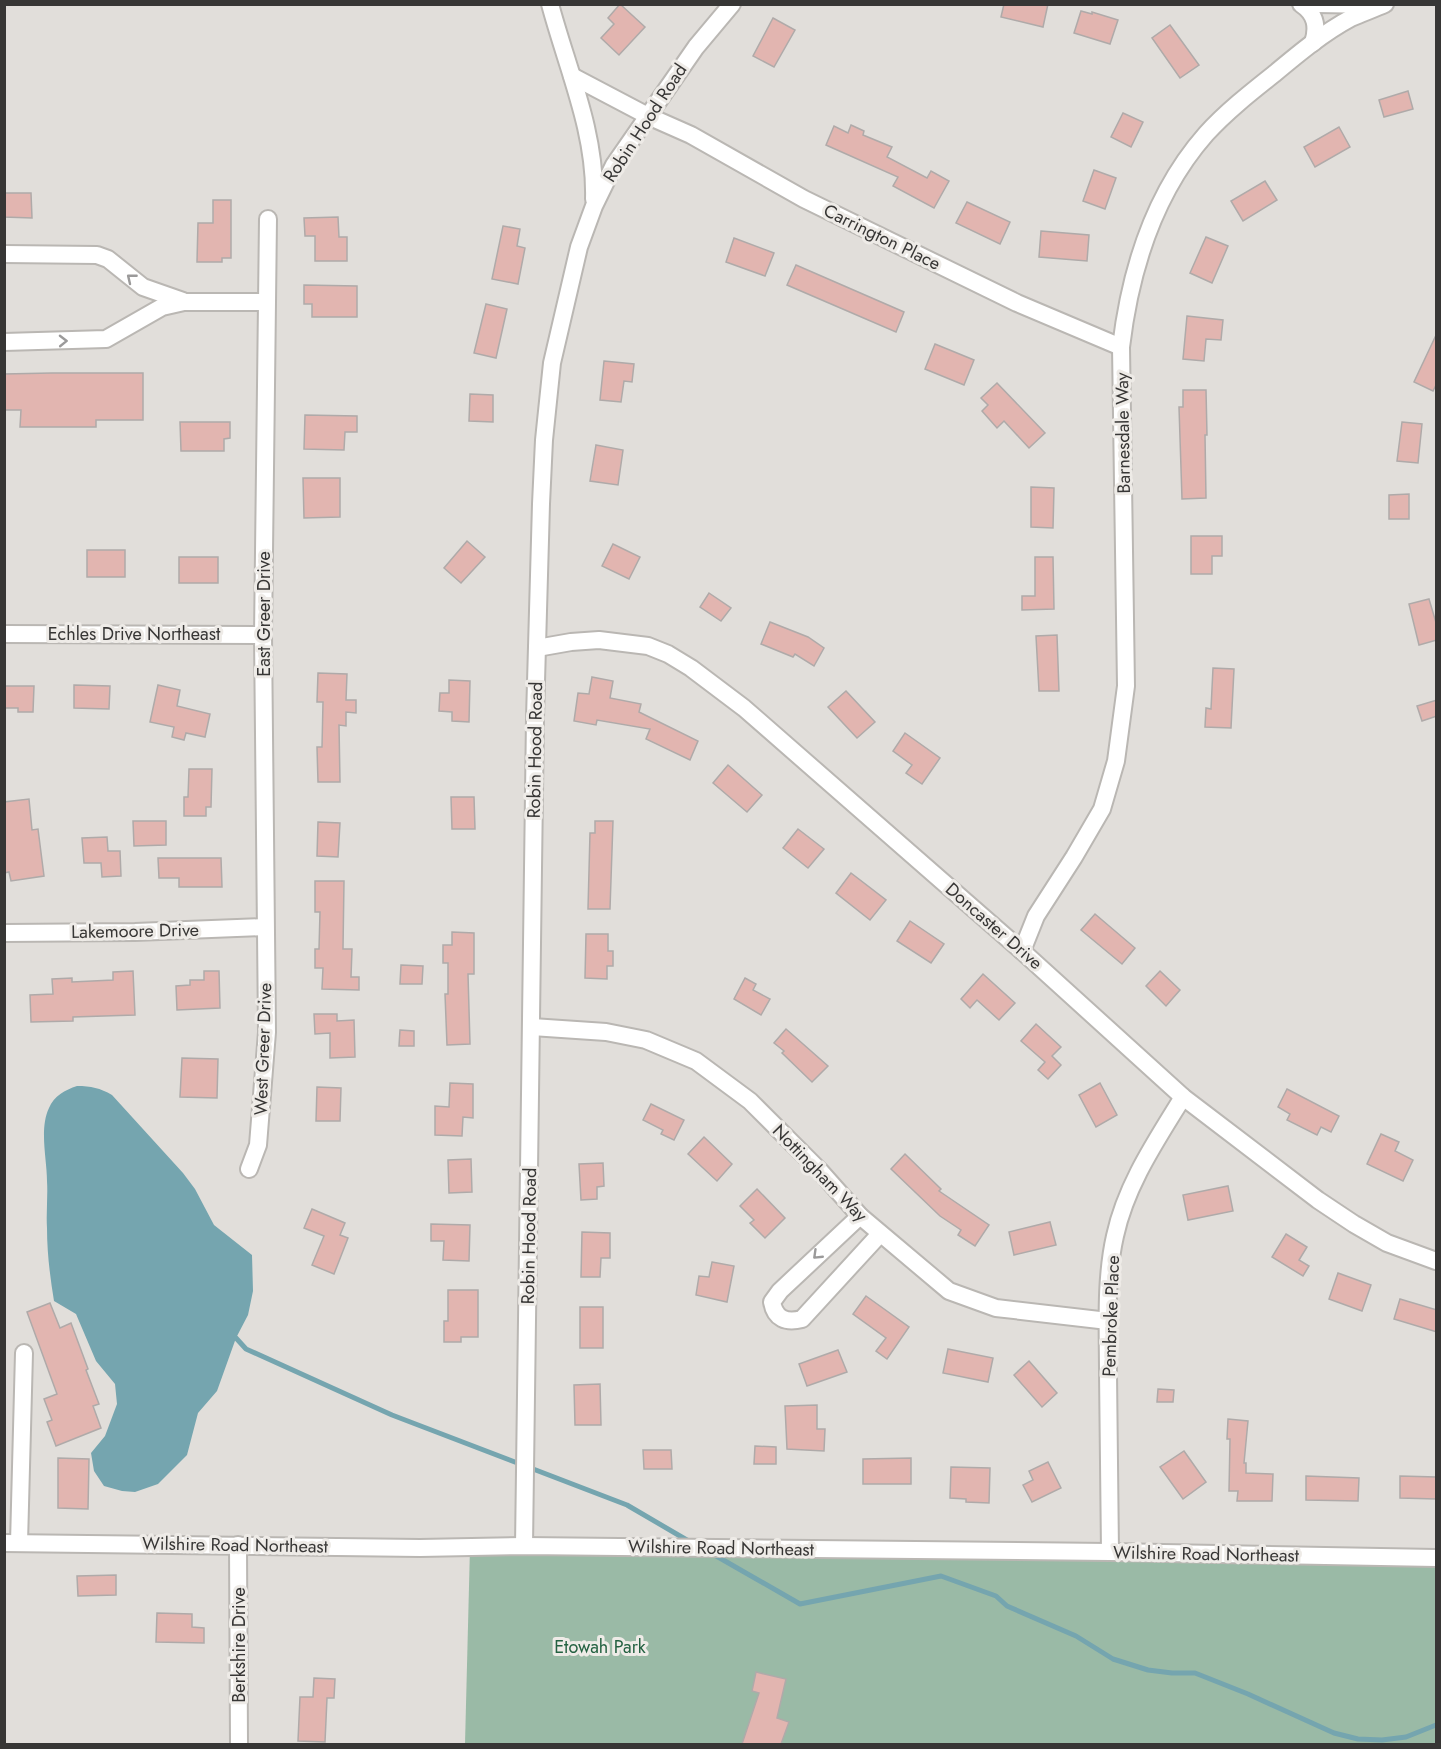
<svg xmlns="http://www.w3.org/2000/svg" width="1441" height="1749" viewBox="0 0 1441 1749" font-family="Jost,sans-serif">
	<style>
		.green { fill: #9abaa6 }
		.water { fill: #75a5af }
		.lines { fill: none; stroke-linecap: round; stroke-linejoin: round }
		.stream { stroke: #75a5af; stroke-width: 5 }
		.building { fill: #e2b5b0; stroke: #afaaa9; stroke-width: 1.5 }
		.street-casing { stroke: #bab7b3; stroke-width: 20 }
		.street { stroke: #fff; stroke-width: 16 }
		.oneway { stroke: #9b9a9a }
		.labels { text-anchor: middle; dominant-baseline: central; stroke-width: 6; stroke-linejoin: round; paint-order: stroke }
		.street-label { font-size: 18px; fill: #373635; stroke: #eeebe7 }
		.park-label { font-size: 18px; fill: #236141; stroke: #eeebe7 }
	</style>
	<rect width="100%" height="100%" fill="#e1deda"/>
	<!-- green -->
	<polygon class="green" points="470,1547 1436,1558 1436,1744 465,1744"/>
	<!-- water -->
	<path class="water" d="M77,1086c14,0 23,2 35,9l71,78 12,16 19,36 38,30 1,36 -5,24 -12,23 -19,53 -19,22 -11,42 -29,29 -23,8 -13,-1 -18,-5 -10,-15 -3,-18 14,-17 12,-32 -2,-20 -19,-23 -20,-47 -22,-13c-4,-24 -7,-49 -7,-73 -1,-16 1,-31 0,-47 0,-22 -8,-52 2,-73 5,-12 16,-18 28,-22z"/>
	<g class="lines">
		<!-- stream -->
		<g class="stream">
			<polyline points="236,1338 246,1349 392,1415 627,1505 692,1543"/>
			<polyline points="711,1553 800,1604 941,1576 996,1596 1007,1606 1076,1636 1113,1659 1148,1670 1172,1673 1195,1673 1248,1694 1334,1733 1358,1739 1382,1740 1406,1737 1436,1725"/>
		</g>
	</g>
	<!-- building -->
	<g class="building">
		<polygon points="620,4 645,27 619,55 601,38 614,24 608,18"/>
		<polygon points="1004,4 1048,4 1043,27 1001,17"/>
		<polygon points="1081,11 1092,14 1092,12 1118,20 1110,44 1074,33"/>
		<polygon points="773,18 795,30 774,67 753,56"/>
		<polygon points="1170,25 1199,65 1180,78 1152,38"/>
		<polygon points="1408,91 1413,109 1384,117 1379,100"/>
		<polygon points="1123,113 1143,122 1131,147 1111,137"/>
		<polygon points="851,125 864,131 863,135 892,147 887,157 927,178 931,171 949,181 934,208 893,186 898,177 826,145 834,126 848,133"/>
		<polygon points="1339,127 1350,147 1315,167 1304,147"/>
		<polygon points="1094,170 1116,178 1105,209 1083,201"/>
		<polygon points="1265,181 1277,200 1243,221 1231,201"/>
		<polygon points="4,193 31,193 32,218 4,217"/>
		<polygon points="213,200 231,200 231,258 222,258 222,262 197,262 198,223 213,223"/>
		<polygon points="967,202 1010,222 1000,244 956,223"/>
		<polygon points="338,217 339,237 347,237 347,261 315,261 315,236 305,236 304,218"/>
		<polygon points="503,226 520,229 517,246 525,248 518,284 492,279"/>
		<polygon points="1041,231 1089,235 1087,261 1039,257"/>
		<polygon points="1206,237 1228,246 1212,283 1190,273"/>
		<polygon points="734,238 774,253 765,276 726,262"/>
		<polygon points="796,265 904,312 896,332 787,285"/>
		<polygon points="304,285 357,286 357,317 312,317 312,304 304,304"/>
		<polygon points="486,304 507,309 496,358 474,353"/>
		<polygon points="1187,316 1223,320 1221,340 1206,339 1204,361 1183,359"/>
		<polygon points="1437,333 1437,383 1433,391 1414,382"/>
		<polygon points="935,344 974,360 964,385 925,369"/>
		<polygon points="604,361 634,364 632,382 624,381 621,402 600,400"/>
		<polygon points="52,373 143,373 143,420 96,420 96,427 20,427 21,410 4,410 4,374"/>
		<polygon points="997,383 1045,433 1029,448 1004,421 997,428 982,411 988,405 981,398"/>
		<polygon points="1183,390 1206,390 1207,435 1205,435 1206,498 1182,499 1179,407 1183,407"/>
		<polygon points="470,394 493,395 493,422 469,421"/>
		<polygon points="305,415 357,416 357,432 345,432 344,450 304,449"/>
		<polygon points="180,422 230,422 230,438 224,439 224,451 181,451"/>
		<polygon points="1402,422 1422,424 1418,463 1397,461"/>
		<polygon points="596,445 623,450 618,485 590,481"/>
		<polygon points="303,478 340,478 340,517 304,518"/>
		<polygon points="1031,487 1054,488 1053,528 1031,527"/>
		<polygon points="1409,494 1409,519 1389,519 1389,495"/>
		<polygon points="1191,536 1222,536 1222,556 1212,556 1212,574 1191,574"/>
		<polygon points="467,541 485,557 461,583 444,568"/>
		<polygon points="613,544 640,557 629,579 602,566"/>
		<rect x="87" y="550" width="38" height="27"/>
		<rect x="179" y="557" width="39" height="26"/>
		<polygon points="1035,557 1053,557 1054,609 1022,610 1022,596 1035,596"/>
		<polygon points="709,593 731,608 721,621 700,607"/>
		<polygon points="1429,599 1437,626 1437,640 1419,645 1409,604"/>
		<polygon points="770,622 808,637 824,648 814,666 795,654 793,657 761,644"/>
		<polygon points="1057,635 1059,691 1039,691 1036,636"/>
		<polygon points="1213,668 1234,669 1231,728 1205,727 1206,708 1211,709"/>
		<polygon points="318,673 347,674 346,700 356,700 356,713 346,712 346,726 339,725 340,782 318,782 317,747 322,747 323,702 317,702"/>
		<polygon points="592,677 613,681 610,698 641,704 639,712 698,741 690,760 646,739 650,729 597,720 596,725 574,721 578,693 589,694"/>
		<polygon points="449,680 470,681 469,722 452,721 452,712 439,711 440,693 449,693"/>
		<polygon points="74,685 110,686 109,709 74,708"/>
		<polygon points="158,685 180,690 177,706 210,714 205,737 186,733 184,740 172,737 174,727 150,722"/>
		<polygon points="4,686 34,686 33,712 18,712 18,708 4,708"/>
		<polygon points="846,691 875,722 857,738 828,707"/>
		<polygon points="1437,700 1437,716 1422,721 1417,706"/>
		<polygon points="905,733 940,758 922,784 906,773 912,765 893,751"/>
		<polygon points="728,765 762,795 747,812 713,783"/>
		<polygon points="189,769 212,769 211,807 206,807 206,816 184,816 184,797 188,797"/>
		<polygon points="451,797 474,797 475,829 452,829"/>
		<polygon points="29,799 32,830 38,829 44,876 11,881 9,872 4,873 4,802"/>
		<polygon points="133,821 166,821 166,845 134,846"/>
		<polygon points="595,821 613,821 610,909 588,909 590,833 595,833"/>
		<polygon points="318,822 340,823 338,857 317,856"/>
		<polygon points="798,829 824,849 808,868 783,848"/>
		<polygon points="107,837 108,851 120,851 121,876 102,877 101,863 84,863 82,838"/>
		<polygon points="158,858 221,858 222,887 179,887 179,878 159,878"/>
		<polygon points="851,873 886,900 870,920 836,893"/>
		<polygon points="315,881 344,881 343,949 352,949 351,977 359,977 359,990 322,989 323,968 315,968 315,949 319,949 320,912 315,912"/>
		<polygon points="1095,914 1135,948 1122,964 1081,930"/>
		<polygon points="910,921 944,944 931,963 897,941"/>
		<polygon points="452,932 474,933 474,974 468,974 470,1044 447,1045 445,994 448,994 448,963 443,963 443,945 452,945"/>
		<polygon points="586,934 608,934 608,951 613,951 613,966 607,966 607,979 585,978"/>
		<polygon points="401,965 423,966 422,984 400,984"/>
		<polygon points="133,971 135,1015 73,1017 73,1021 31,1022 30,995 53,994 52,979 72,978 72,982 113,980 113,972"/>
		<polygon points="204,971 219,971 220,1008 177,1010 176,986 190,985 190,980 204,980"/>
		<polygon points="1160,971 1180,990 1166,1006 1146,986"/>
		<polygon points="983,974 1015,1003 999,1020 977,1000 970,1008 961,999"/>
		<polygon points="745,978 756,984 753,990 770,999 761,1015 734,999"/>
		<polygon points="314,1014 337,1014 337,1021 354,1020 355,1057 330,1058 330,1033 315,1034"/>
		<polygon points="1036,1024 1061,1047 1052,1056 1061,1065 1048,1079 1038,1070 1045,1062 1021,1041"/>
		<polygon points="786,1029 828,1066 812,1082 782,1053 784,1051 774,1043"/>
		<polygon points="400,1030 414,1031 414,1046 399,1046"/>
		<polygon points="182,1058 218,1059 217,1098 180,1097"/>
		<polygon points="450,1083 473,1084 473,1118 463,1117 462,1136 435,1135 435,1106 449,1107"/>
		<polygon points="1100,1083 1117,1115 1096,1127 1079,1095"/>
		<polygon points="317,1087 341,1088 340,1121 316,1121"/>
		<polygon points="1287,1089 1339,1116 1331,1132 1321,1127 1317,1135 1287,1120 1290,1114 1278,1107"/>
		<polygon points="651,1104 684,1120 674,1140 661,1134 663,1130 643,1120"/>
		<polygon points="1381,1134 1399,1142 1395,1151 1413,1160 1403,1181 1367,1164"/>
		<polygon points="704,1137 732,1164 717,1181 688,1154"/>
		<polygon points="905,1154 941,1189 939,1191 989,1225 975,1246 958,1235 961,1230 940,1216 891,1169"/>
		<polygon points="471,1159 472,1192 449,1193 448,1160"/>
		<polygon points="603,1163 604,1186 597,1187 597,1199 581,1200 579,1164"/>
		<polygon points="1228,1186 1233,1211 1188,1220 1183,1195"/>
		<polygon points="757,1189 785,1218 765,1238 750,1223 754,1220 740,1206"/>
		<polygon points="312,1209 345,1223 340,1235 348,1238 334,1274 312,1265 324,1236 304,1228"/>
		<polygon points="1050,1222 1056,1245 1014,1255 1009,1232"/>
		<polygon points="431,1224 470,1225 469,1261 443,1260 444,1241 431,1241"/>
		<polygon points="582,1232 610,1233 610,1258 601,1258 600,1277 581,1277"/>
		<polygon points="1286,1234 1307,1247 1299,1260 1309,1266 1303,1276 1272,1257"/>
		<polygon points="712,1262 734,1266 727,1302 696,1295 699,1276 709,1277"/>
		<polygon points="1338,1273 1371,1285 1362,1311 1329,1299"/>
		<polygon points="448,1290 478,1290 478,1337 461,1337 461,1342 444,1342 444,1321 448,1321"/>
		<polygon points="866,1296 909,1327 887,1359 876,1351 886,1338 853,1314"/>
		<polygon points="1400,1299 1437,1310 1437,1332 1394,1319"/>
		<polygon points="50,1303 60,1328 71,1323 88,1369 86,1370 99,1404 93,1406 101,1428 56,1446 47,1422 52,1420 44,1399 57,1394 27,1312"/>
		<rect x="580" y="1307" width="23" height="41"/>
		<polygon points="948,1349 993,1358 988,1382 943,1373"/>
		<polygon points="838,1350 847,1372 807,1386 799,1364"/>
		<polygon points="1029,1361 1057,1393 1042,1407 1014,1375"/>
		<polygon points="600,1384 601,1425 575,1425 574,1385"/>
		<polygon points="1158,1389 1174,1390 1173,1402 1157,1402"/>
		<polygon points="817,1405 817,1429 825,1429 824,1451 787,1449 785,1406"/>
		<polygon points="1228,1419 1248,1421 1244,1463 1246,1463 1246,1473 1273,1474 1272,1501 1237,1501 1238,1491 1229,1491 1230,1439 1227,1439"/>
		<polygon points="755,1446 776,1447 776,1464 754,1464"/>
		<polygon points="643,1450 671,1450 672,1469 644,1469"/>
		<polygon points="1184,1451 1206,1482 1183,1499 1160,1467"/>
		<polygon points="58,1458 89,1459 88,1509 58,1508"/>
		<polygon points="911,1458 911,1484 863,1484 863,1459"/>
		<polygon points="1048,1462 1061,1488 1032,1502 1023,1485 1033,1480 1029,1471"/>
		<polygon points="951,1467 990,1468 989,1503 966,1502 966,1499 950,1498"/>
		<polygon points="1306,1476 1359,1478 1358,1501 1306,1500"/>
		<polygon points="1400,1476 1436,1477 1436,1499 1400,1498"/>
		<polygon points="116,1575 116,1595 78,1596 77,1576"/>
		<polygon points="157,1613 192,1614 192,1627 204,1628 204,1643 156,1642"/>
		<polygon points="756,1672 786,1679 777,1718 789,1722 781,1744 742,1744 759,1693 752,1691"/>
		<polygon points="314,1678 335,1679 334,1698 327,1698 325,1742 298,1741 300,1697 313,1697"/>
	</g>
	<g class="lines">
		<defs>
			<g id="street">
				<path d="M550,4c17,64 46,128 44,195"/>
				<path d="M1301,4c15,10 17,23 12,39"/>
				<polyline points="1317,4 1376,5"/>
				<polyline points="572,76 648,116 691,135 804,199 1017,303 1121,347"/>
				<polyline points="4,254 97,255 108,259 143,287 183,301"/>
				<polyline points="4,342 106,339 162,307 184,302 266,302"/>
				<polyline points="4,634 263,635"/>
				<polyline points="537,648 571,642 599,640 648,646 668,654 691,668 744,708 1022,951 1183,1097 1318,1200 1354,1224 1387,1243 1436,1261"/>
				<polyline points="4,933 135,932 265,927"/>
				<path d="M1022,951l14,-35 38,-59 28,-48 14,-48 10,-75 -5,-339c9,-75 33,-154 85,-213 20,-22 44,-41 68,-60 24,-20 49,-41 77,-56 11,-5 23,-9 34,-14"/>
				<polyline points="532,1027 606,1032 646,1040 696,1061 750,1101 820,1171 860,1216 949,1291 996,1308 1108,1321"/>
				<polyline points="249,1169 258,1145 267,1032 263,635 268,219"/>
				<path d="M860,1216l-80,75 -8,11c3,17 14,21 30,17l78,-85"/>
				<polyline points="4,1543 420,1548 524,1546 1110,1552 1436,1558"/>
				<polyline points="19,1543 24,1353"/>
				<polyline points="238,1545 239,1744"/>
				<polyline points="524,1546 535,718 541,504 544,440 552,363 579,247 594,206 614,165 696,47 732,4"/>
				<path d="M1110,1552c-1,-60 -1,-119 -2,-179 0,-45 -3,-93 7,-137 11,-51 41,-95 68,-139"/>
			</g>
		</defs>
		<!-- street casing -->
		<use href="#street" class="street-casing"/>
		<!-- street -->
		<use href="#street" class="street"/>
	</g>
	<!-- one-way arrows -->
	<defs><path id="oneway-chevron" d="M-2-3.5L2.5 0L-2 3.5" fill="none" stroke-width="1.6" stroke-linecap="round" stroke-linejoin="round" transform="scale(1.5)"/></defs>
	<g class="oneway">
		<use href="#oneway-chevron" transform="translate(131 278) rotate(-141)"/>
		<use href="#oneway-chevron" transform="translate(63 341) rotate(-1)"/>
		<use href="#oneway-chevron" transform="translate(817 1255) rotate(136)"/>
	</g>
	<g class="labels">
		<!-- street labels -->
		<g class="street-label">
			<text transform="translate(645 123) rotate(-57)">Robin Hood Road</text>
			<text transform="translate(882 237) rotate(26)">Carrington Place</text>
			<text transform="translate(1123 433) rotate(-91)">Barnesdale Way</text>
			<text transform="translate(264 614) rotate(-90)">East Greer Drive</text>
			<text x="134" y="634">Echles Drive Northeast</text>
			<text transform="translate(535 750) rotate(-89)">Robin Hood Road</text>
			<text transform="translate(994 926) rotate(41)">Doncaster Drive</text>
			<text transform="translate(135 931) rotate(-1)">Lakemoore Drive</text>
			<text transform="translate(263 1049) rotate(-88)">West Greer Drive</text>
			<text transform="translate(820 1173) rotate(46)">Nottingham Way</text>
			<text transform="translate(529 1236) rotate(-89)">Robin Hood Road</text>
			<text transform="translate(1111 1316) rotate(-88)">Pembroke Place</text>
			<text transform="translate(235 1545) rotate(1)">Wilshire Road Northeast</text>
			<text transform="translate(721 1548) rotate(1)">Wilshire Road Northeast</text>
			<text transform="translate(1206 1554) rotate(1)">Wilshire Road Northeast</text>
			<text transform="translate(239 1645) rotate(-90)">Berkshire Drive</text>
		</g>
		<!-- park labels -->
		<g class="park-label">
			<text x="600" y="1647">Etowah Park</text>
		</g>
	</g>
	<!-- border -->
	<rect width="1441" height="1749" fill="none" stroke="#373635" stroke-width="12"/>
</svg>
